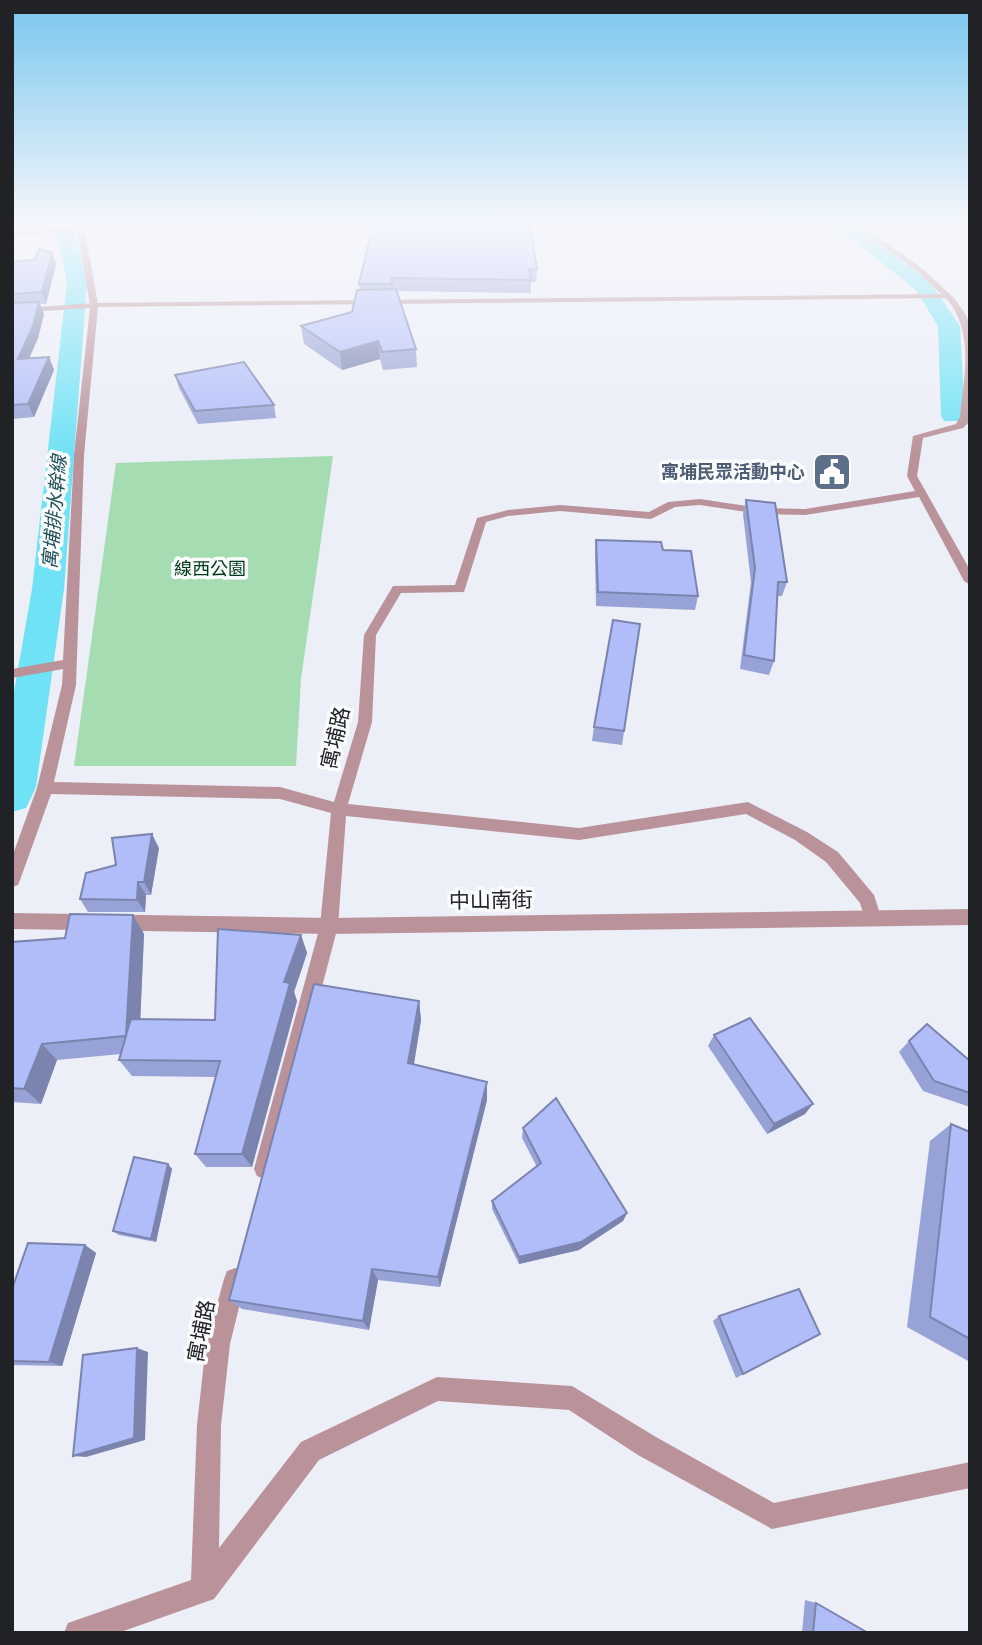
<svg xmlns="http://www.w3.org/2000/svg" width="982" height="1645" viewBox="0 0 982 1645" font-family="'Varela Round','Noto Sans TC',sans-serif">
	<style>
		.green { fill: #a6dcb2 }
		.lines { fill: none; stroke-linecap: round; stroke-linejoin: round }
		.canal { fill: #70e2f5; fill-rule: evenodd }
		.lane { fill: #ba939a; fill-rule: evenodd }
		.street { fill: #ba939a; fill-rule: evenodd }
		.wall { fill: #97a3d6 }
		.shaded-wall { fill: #7b84ae }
		.building { fill: #b0bdf9; stroke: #7b84ae; stroke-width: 2 }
		.labels { text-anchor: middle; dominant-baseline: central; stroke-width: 7; stroke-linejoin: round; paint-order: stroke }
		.far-service-label { font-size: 18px; font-weight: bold; fill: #4e5e75; stroke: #fbfcfe; text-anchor: end }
		.far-park-label { font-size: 18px; fill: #003917; stroke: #fbfcfe }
		.far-water-label { font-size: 19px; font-style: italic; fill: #1e5058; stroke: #fbfcfe }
		.street-label { font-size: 21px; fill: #212225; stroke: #fbfcfe }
	</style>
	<rect width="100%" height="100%" fill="#eceef8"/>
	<!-- green -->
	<polygon class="green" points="333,456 301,679 296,766 74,766 116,463"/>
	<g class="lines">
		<!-- canal -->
		<g class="canal">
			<polygon points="55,225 73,225 87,283 64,589 36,787 26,808 12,812 12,703 32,589 67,283"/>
			<polygon points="834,225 854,225 929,281 960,326 965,416 962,421 944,421 941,416 938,326 915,289"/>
		</g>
		<!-- lane -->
		<g class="lane">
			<path d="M854,225h8l62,45 30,28 12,17 4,10v96l-7,7 -40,10 -6,38 53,94v15l-6,-4 -45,-84 -114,18 -45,-1 -60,-9 -25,2 -24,12 -91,-8 -52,5 -22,6 -22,70 -63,1 -25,42 -4,87 -24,82 231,24 169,-26 59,30 31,20 36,43 7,22 -3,5 -6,2 -6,-2 -6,-19 -34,-41 -31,-22 -49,-26 -167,26 -233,-24 -8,110 -64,243 -3,7 -7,3 -7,-3 -3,-7 66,-243 11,-113 -51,-14 -229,-5 -31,86 -2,5 -6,2v-30l25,-69 25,-103 1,-16 -51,9v-9l51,-9 11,-205 16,-147 -78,5v-4l82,-6 847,-9 -22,-21zM946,298c29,34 18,78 14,119l-4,7 -43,12 -6,40 8,15 -110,18 -45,-1 -60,-9 -32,3 -19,10 -89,-7 -52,5 -31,8 -22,67 -62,1 -29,49 -6,87 -24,80 -54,-15 -226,-5 22,-97 8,-230 14,-148z"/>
			<polygon points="83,226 81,229 12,237 12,233"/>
			<polygon points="235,1268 243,1271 246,1279 230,1344 221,1425 219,1548 301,1442 437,1377 572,1386 656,1437 774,1503 970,1462 970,1488 772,1529 638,1455 569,1410 438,1401 319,1460 214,1599 118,1633 64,1633 68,1623 191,1580 197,1425 206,1344 224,1279 227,1271"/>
		</g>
		<!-- street -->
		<g class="street">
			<polygon points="42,225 49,225 53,231 46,233"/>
			<polygon points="76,225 84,225 98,305 94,308 90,305"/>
			<polygon points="970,909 970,925 329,934 12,929 12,913 329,918"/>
		</g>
	</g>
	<!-- wall -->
	<g class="wall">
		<polygon points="373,225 537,269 536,282 531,282 531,293 397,291 416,349 417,367 383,370 380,359 342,370 304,344 301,326 352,312 360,290 359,284"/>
		<polygon points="52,253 56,264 46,304 40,304 44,314 38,338 29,359 49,357 54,370 34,417 12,419 12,262 34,260"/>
		<polygon points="175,375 274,405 276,418 198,424 179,388"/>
		<polygon points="746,500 787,582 782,596 777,596 774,661 769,675 740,669 751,582 743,514"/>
		<polygon points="596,540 663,550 698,596 695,610 596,606 595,554"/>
		<polygon points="640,624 622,745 592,741 594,727"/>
		<polygon points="159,848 151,895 146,895 145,912 88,912 80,899 116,865"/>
		<polygon points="133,915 144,934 140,1019 215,1020 301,935 307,953 294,992 297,1001 252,1167 206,1167 195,1154 216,1077 132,1076 119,1060 121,1054 57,1060 41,1104 12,1102 12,942 65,938"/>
		<polygon points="419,1001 421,1020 414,1064 487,1100 440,1287 378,1280 369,1330 242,1309 229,1300"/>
		<polygon points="714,1035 805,1114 767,1134 708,1046"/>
		<polygon points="909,1041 970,1061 970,1107 923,1091 899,1052"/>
		<polygon points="951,1124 970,1132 970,1362 907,1327 930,1141"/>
		<polygon points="523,1128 627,1213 623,1221 579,1250 519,1264 492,1209 492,1201 537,1167 522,1138"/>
		<polygon points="168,1164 172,1169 156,1242 119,1235 113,1231"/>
		<polygon points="85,1245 96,1253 62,1366 12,1365 12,1289"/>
		<polygon points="719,1316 820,1334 736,1378 713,1321"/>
		<polygon points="805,1600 816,1603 868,1633 802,1633"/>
	</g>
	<!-- shaded-wall -->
	<g class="shaded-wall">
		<polygon points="52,253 56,264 46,304 42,292"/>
		<polygon points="39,302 44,314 38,338 23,372 18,359"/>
		<polygon points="378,341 380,359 342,370 340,352"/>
		<polygon points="49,357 54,370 34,417 28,404"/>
		<polygon points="152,834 159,848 151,895 144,882"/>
		<polygon points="138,882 146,895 145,912 137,900"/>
		<polygon points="133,915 144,934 139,1051 126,1035"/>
		<polygon points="301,935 307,953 294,992 297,1001 252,1167 242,1154 284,982"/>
		<polygon points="419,1001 421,1020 411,1081 408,1063"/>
		<polygon points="42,1044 57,1060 41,1104 24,1089"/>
		<polygon points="487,1082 487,1100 440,1287 438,1277"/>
		<polygon points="813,1104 805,1114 767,1134 774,1124"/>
		<polygon points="168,1164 172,1169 156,1242 151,1239"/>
		<polygon points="627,1213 623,1221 579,1250 519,1264 519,1257"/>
		<polygon points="85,1245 96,1253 62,1366 49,1362"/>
		<polygon points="372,1269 378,1280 369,1330 363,1321"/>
		<polygon points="137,1348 148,1352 145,1440 86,1457 73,1456"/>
	</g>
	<!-- building -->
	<g class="building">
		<polygon points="373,225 530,225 537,269 529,269 531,280 391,278 393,284 359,284"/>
		<polygon points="40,249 52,253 42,292 12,294 12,262 34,260"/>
		<polygon points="396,289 416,349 382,352 378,341 340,352 301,326 352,312 357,290"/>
		<polygon points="39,302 33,326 18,359 49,357 28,404 12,405 12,303"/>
		<polygon points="244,362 274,405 195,411 175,375"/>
		<polygon points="746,500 775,503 787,582 778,582 774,661 744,655 755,568"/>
		<polygon points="596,540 661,542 663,550 691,551 698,596 598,592"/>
		<polygon points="613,620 640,624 624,731 594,727"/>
		<polygon points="152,834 144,882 138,882 137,900 80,899 86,873 116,865 112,838"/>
		<polygon points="70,914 133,915 126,1035 131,1019 215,1020 218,929 301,935 284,982 290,983 242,1154 195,1154 220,1061 119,1060 126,1036 42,1044 24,1089 12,1088 12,942 65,938"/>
		<polygon points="314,984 419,1001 408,1063 487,1082 438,1277 372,1269 363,1321 229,1300"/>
		<polygon points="750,1018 813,1104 774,1124 714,1035"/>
		<polygon points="927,1024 970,1061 970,1093 934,1081 909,1041"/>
		<polygon points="556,1098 627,1213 581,1242 519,1257 492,1201 541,1163 523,1128"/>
		<polygon points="951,1124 970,1132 970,1339 930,1317"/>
		<polygon points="134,1157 168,1164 151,1239 113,1231"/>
		<polygon points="28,1243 85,1245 49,1362 12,1361 12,1289"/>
		<polygon points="799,1289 820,1334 743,1374 719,1316"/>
		<polygon points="137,1348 134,1438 73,1456 83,1355"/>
		<polygon points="816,1603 868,1633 813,1633"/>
	</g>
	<!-- sky -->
	<linearGradient id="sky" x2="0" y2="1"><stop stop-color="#78c6ed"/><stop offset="0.49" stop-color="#f6f7fc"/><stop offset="1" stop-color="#f6f7fc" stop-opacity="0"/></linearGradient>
	<rect width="982" height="456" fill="url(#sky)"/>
	<!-- icons -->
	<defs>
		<symbol id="civic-square" viewBox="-11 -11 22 22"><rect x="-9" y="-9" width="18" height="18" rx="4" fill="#5c6f8a" stroke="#fbfcfe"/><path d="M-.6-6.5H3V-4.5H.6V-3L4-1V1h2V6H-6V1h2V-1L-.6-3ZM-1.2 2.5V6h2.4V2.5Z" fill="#fff"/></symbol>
	</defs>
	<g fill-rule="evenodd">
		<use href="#civic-square" x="810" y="450" width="44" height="44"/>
	</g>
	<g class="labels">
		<!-- far-service labels -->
		<g class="far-service-label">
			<text x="805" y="472">寓埔民眾活動中心</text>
		</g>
		<!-- far-park labels -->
		<g class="far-park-label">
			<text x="210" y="569">線西公園</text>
		</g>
		<!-- far-water labels -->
		<g class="far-water-label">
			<text transform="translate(55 512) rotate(-85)">寓埔排水幹線</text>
		</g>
		<!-- street labels -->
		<g class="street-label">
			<text transform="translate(336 738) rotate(-77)">寓埔路</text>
			<text transform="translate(491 901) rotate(-1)">中山南街</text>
			<text transform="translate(202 1331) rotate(-79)">寓埔路</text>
		</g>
	</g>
	<!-- border -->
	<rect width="982" height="1645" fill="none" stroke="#212225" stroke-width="28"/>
</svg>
